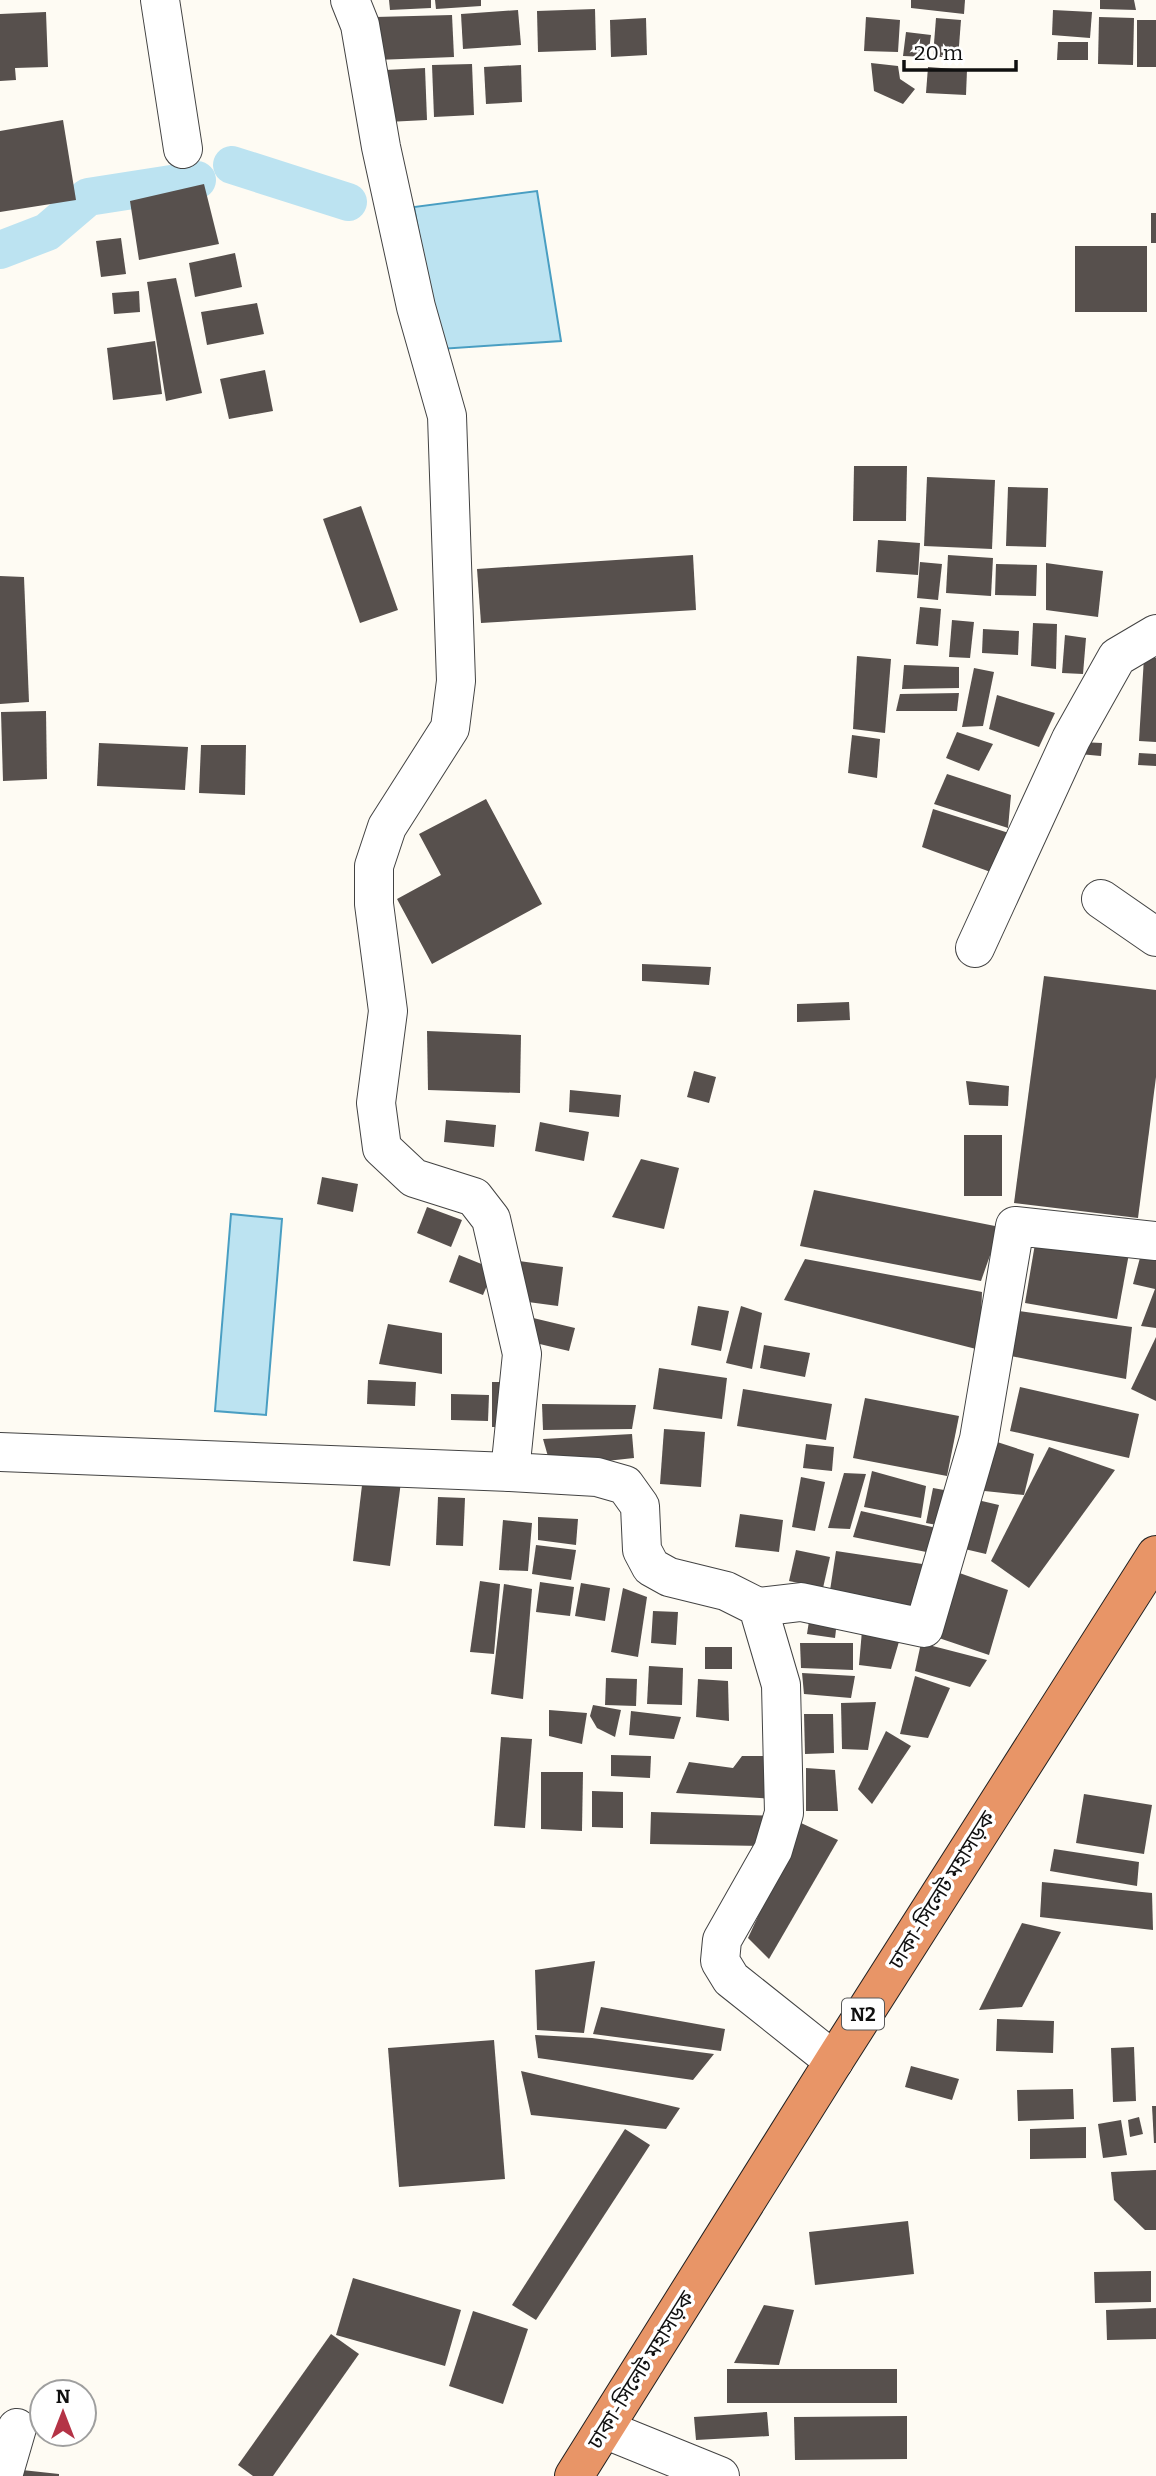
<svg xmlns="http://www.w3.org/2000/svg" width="1156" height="2476" viewBox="0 0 1156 2476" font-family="Bitter,'Noto Sans Bengali',serif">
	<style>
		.water { fill: #bce3f1; stroke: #499ec2; stroke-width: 2 }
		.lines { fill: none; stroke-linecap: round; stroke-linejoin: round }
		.canal { stroke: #bce3f1; stroke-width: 38 }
		.building { fill: #57504d }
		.minor-casing { stroke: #434343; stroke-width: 40 }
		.highway-casing { stroke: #212121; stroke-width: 40 }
		.minor { stroke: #fff; stroke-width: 38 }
		.highway { stroke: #e89567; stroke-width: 38 }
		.labels { text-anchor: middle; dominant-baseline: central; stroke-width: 7; stroke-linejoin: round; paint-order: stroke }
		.shield { fill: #fff; stroke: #585858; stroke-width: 2 }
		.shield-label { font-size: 19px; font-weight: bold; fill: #101010 }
		.street-label { font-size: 21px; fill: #101010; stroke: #fff }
	</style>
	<rect width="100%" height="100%" fill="#fefbf3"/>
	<!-- water -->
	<g class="water">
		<polygon points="537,191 561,341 440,349 414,207"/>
		<polygon points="231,1214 282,1219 266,1415 215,1411"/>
	</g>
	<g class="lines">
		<!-- canal -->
		<g class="canal">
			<polyline points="232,165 348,202"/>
			<polyline points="0,250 47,232 88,197 197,180"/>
		</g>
	</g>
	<!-- building -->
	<g class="building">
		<polygon points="389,0 431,0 431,8 390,10"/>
		<polygon points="435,0 481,0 481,6 436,9"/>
		<polygon points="911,0 965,0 964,14 911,8"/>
		<polygon points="1100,0 1134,0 1136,10 1100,9"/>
		<polygon points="595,9 596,50 538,52 537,11"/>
		<polygon points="518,10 521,45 463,49 461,14"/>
		<polygon points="1053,10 1092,12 1090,38 1052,35"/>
		<polygon points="46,12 48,67 15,68 16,80 0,81 0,14"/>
		<polygon points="452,15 454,57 376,60 375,17"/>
		<polygon points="866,17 900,20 898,52 864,51"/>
		<polygon points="1099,17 1134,18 1133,65 1098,64"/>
		<polygon points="646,18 647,55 611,57 610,20"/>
		<polygon points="936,18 961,20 958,59 933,56"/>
		<rect x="1137" y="20" width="19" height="47"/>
		<polygon points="906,32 931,35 928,57 903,56"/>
		<polygon points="1058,42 1088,42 1088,60 1057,60"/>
		<polygon points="871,63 898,66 900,79 915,89 903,104 874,91"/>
		<polygon points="472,64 474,115 434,117 432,65"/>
		<polygon points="521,65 522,102 486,104 484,67"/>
		<polygon points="928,67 967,70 966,95 926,93"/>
		<polygon points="425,68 427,120 387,122 385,70"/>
		<polygon points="63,120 76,200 0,212 0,131"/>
		<polygon points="204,184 219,244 139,260 130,201"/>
		<rect x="1151" y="213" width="5" height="30"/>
		<polygon points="121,238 126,274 101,277 96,241"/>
		<rect x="1075" y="246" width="72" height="66"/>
		<polygon points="235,253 242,287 195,297 189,263"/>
		<polygon points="176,278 202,393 166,401 147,282"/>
		<polygon points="139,291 140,312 114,314 112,293"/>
		<polygon points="257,303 264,334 207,345 201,312"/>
		<polygon points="155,341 162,394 113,400 107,348"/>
		<polygon points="265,370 273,411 229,419 220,379"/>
		<polygon points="854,466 907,466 906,521 853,521"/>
		<polygon points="927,477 995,480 992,549 924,546"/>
		<polygon points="1008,487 1048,488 1046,547 1006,546"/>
		<polygon points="361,506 398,610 360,623 323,519"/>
		<polygon points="878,540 920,543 918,575 876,572"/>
		<polygon points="693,555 696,610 481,623 477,569"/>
		<polygon points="948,555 993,558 991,596 946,593"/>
		<polygon points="920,562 942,564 938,600 917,598"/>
		<polygon points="1046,563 1103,571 1098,617 1046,610"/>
		<polygon points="996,564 1037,565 1036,596 995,595"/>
		<polygon points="0,576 24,577 29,702 0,704"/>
		<polygon points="920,607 941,609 938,646 916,644"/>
		<polygon points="952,620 974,622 970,658 949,657"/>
		<polygon points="1033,623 1057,624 1056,669 1031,666"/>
		<polygon points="983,629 1019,631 1018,655 982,653"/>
		<polygon points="1065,635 1086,638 1083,674 1062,673"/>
		<polygon points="857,656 891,659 885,733 853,729"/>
		<polygon points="1144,657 1156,658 1156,742 1139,741"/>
		<polygon points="904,665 959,667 959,688 902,689"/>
		<polygon points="974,668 994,672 983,726 962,727"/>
		<polygon points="959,693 957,711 896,711 900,694"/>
		<polygon points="997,695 1055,713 1039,747 989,729"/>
		<polygon points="46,711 47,779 3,781 1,712"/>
		<polygon points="957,732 993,744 979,771 946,758"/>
		<polygon points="852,735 880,739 877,778 848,773"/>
		<polygon points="1080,742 1102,743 1101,756 1079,754"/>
		<polygon points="99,743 188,747 185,790 97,786"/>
		<polygon points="201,745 246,745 245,795 199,793"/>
		<polygon points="1139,753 1156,754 1156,766 1138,765"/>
		<polygon points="947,774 1011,795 1008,828 934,804"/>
		<polygon points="486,799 542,904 432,964 397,899 441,875 419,834"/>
		<polygon points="933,809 1012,834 996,874 922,847"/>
		<polygon points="642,964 711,967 709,985 642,981"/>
		<polygon points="1044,976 1156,990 1156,1077 1138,1218 1014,1203"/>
		<polygon points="849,1002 850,1020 797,1022 797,1004"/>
		<polygon points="427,1031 521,1035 520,1093 428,1090"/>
		<polygon points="694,1071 716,1077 709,1103 687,1097"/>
		<polygon points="966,1081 1009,1086 1008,1106 969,1105"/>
		<polygon points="570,1090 621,1095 619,1117 569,1112"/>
		<polygon points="446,1120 496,1125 494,1147 444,1142"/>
		<polygon points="540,1122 589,1132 584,1161 535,1151"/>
		<rect x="964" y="1135" width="38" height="61"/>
		<polygon points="641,1159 679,1168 664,1229 612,1217"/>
		<polygon points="322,1177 358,1184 353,1212 317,1204"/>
		<polygon points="814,1190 1000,1227 981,1281 800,1246"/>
		<polygon points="427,1207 462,1220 451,1247 417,1233"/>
		<polygon points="1037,1232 1130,1248 1117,1319 1025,1303"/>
		<polygon points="1141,1254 1156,1256 1156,1328 1141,1326 1155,1289 1133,1284"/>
		<polygon points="459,1255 494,1269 483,1295 449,1282"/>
		<polygon points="805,1259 982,1292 980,1350 784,1300"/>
		<polygon points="519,1261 563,1267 558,1306 513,1300"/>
		<polygon points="698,1306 729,1311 721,1351 691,1345"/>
		<polygon points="741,1306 762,1313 752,1369 726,1363"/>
		<polygon points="1019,1311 1132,1327 1126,1379 1011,1356"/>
		<polygon points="529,1317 575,1328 569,1351 523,1340"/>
		<polygon points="388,1324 442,1333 442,1374 379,1364"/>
		<polygon points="1156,1337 1156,1401 1131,1389"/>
		<polygon points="764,1345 810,1353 805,1377 760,1368"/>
		<polygon points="659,1368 727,1378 722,1419 653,1409"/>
		<polygon points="368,1380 416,1382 415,1406 367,1404"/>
		<rect x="492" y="1382" width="19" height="45"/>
		<polygon points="1020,1387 1139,1414 1129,1458 1010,1431"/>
		<polygon points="743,1389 832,1404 826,1440 737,1426"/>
		<polygon points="451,1394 489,1395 488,1421 451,1420"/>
		<polygon points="865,1398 959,1416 947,1476 853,1458"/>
		<polygon points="542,1404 636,1405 632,1429 543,1430"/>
		<polygon points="664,1429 705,1432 701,1487 660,1484"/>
		<polygon points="632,1434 634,1458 551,1467 543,1439"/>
		<polygon points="991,1440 1034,1454 1024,1495 975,1490"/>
		<polygon points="806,1444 834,1447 832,1471 803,1468"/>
		<polygon points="1049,1447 1115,1470 1029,1588 991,1561"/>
		<polygon points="872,1471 926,1486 921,1518 864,1507"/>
		<polygon points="844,1473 866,1474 850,1529 828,1528"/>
		<polygon points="363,1477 401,1482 390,1566 353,1561"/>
		<polygon points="801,1477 825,1482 815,1531 792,1527"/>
		<polygon points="933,1488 955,1492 948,1527 926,1523"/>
		<polygon points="438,1497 465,1498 463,1546 436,1545"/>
		<polygon points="969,1498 999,1505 986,1554 956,1547"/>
		<polygon points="861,1511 941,1529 936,1554 853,1537"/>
		<polygon points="740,1514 783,1520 779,1552 735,1547"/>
		<polygon points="538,1517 578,1519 576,1545 538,1540"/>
		<polygon points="503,1520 532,1523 528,1571 499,1570"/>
		<polygon points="536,1545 576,1550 571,1580 532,1574"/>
		<polygon points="796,1550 830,1557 823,1588 789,1581"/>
		<polygon points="836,1551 929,1565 922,1612 829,1597"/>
		<polygon points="948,1569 1008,1590 989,1655 930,1635"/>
		<polygon points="480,1581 500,1584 494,1654 470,1652"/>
		<polygon points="540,1582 574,1587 570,1616 536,1612"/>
		<polygon points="581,1583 610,1588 605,1621 575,1616"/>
		<polygon points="504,1584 532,1589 523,1699 491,1694"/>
		<polygon points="623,1588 647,1597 638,1657 611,1652"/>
		<polygon points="811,1608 838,1613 835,1638 807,1634"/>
		<polygon points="653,1611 678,1612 676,1645 651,1643"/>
		<polygon points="863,1619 903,1628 891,1669 859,1665"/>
		<polygon points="800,1643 853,1643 853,1670 801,1668"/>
		<polygon points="921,1643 987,1660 970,1687 915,1671"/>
		<rect x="705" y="1647" width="27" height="22"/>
		<polygon points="649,1666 683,1668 682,1705 647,1704"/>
		<polygon points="802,1673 855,1676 851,1698 804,1694"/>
		<polygon points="915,1676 950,1688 928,1738 900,1734"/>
		<polygon points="606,1678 637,1679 636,1706 605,1705"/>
		<polygon points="698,1679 728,1681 729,1721 696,1717"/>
		<polygon points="876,1702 868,1750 842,1749 841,1703"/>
		<polygon points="593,1705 621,1710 615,1737 597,1728 590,1716"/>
		<polygon points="549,1710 587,1713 582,1744 549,1736"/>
		<polygon points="631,1711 681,1717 674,1739 629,1735"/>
		<polygon points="804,1714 833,1714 834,1753 805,1754"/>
		<polygon points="886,1731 911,1746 872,1804 858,1789"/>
		<polygon points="501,1737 532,1739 525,1828 494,1826"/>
		<polygon points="611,1755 651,1756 650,1778 611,1776"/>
		<polygon points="742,1756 772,1756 776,1799 676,1793 689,1762 733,1768"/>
		<polygon points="806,1768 835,1770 838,1811 806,1811"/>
		<polygon points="541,1772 583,1772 582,1831 541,1829"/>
		<polygon points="592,1791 623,1792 623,1828 592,1827"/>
		<polygon points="1084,1794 1152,1805 1144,1854 1076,1843"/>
		<polygon points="651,1812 778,1816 762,1846 650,1844"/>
		<polygon points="801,1823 838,1840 769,1959 748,1938"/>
		<polygon points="1054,1849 1139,1862 1137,1886 1050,1871"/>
		<polygon points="1042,1882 1152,1893 1153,1930 1040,1917"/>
		<polygon points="1022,1923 1061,1932 1022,2007 979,2010"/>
		<polygon points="595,1961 584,2033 537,2030 535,1970"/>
		<polygon points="601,2007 725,2029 721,2051 593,2034"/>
		<polygon points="997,2019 1054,2021 1053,2053 996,2051"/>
		<polygon points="535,2035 592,2038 714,2054 693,2080 538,2058"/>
		<polygon points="494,2040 505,2179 399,2187 388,2048"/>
		<polygon points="1134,2047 1136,2101 1113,2102 1111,2048"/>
		<polygon points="911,2066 959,2079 952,2100 905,2087"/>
		<polygon points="521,2071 680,2108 666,2129 531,2115"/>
		<polygon points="1073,2089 1074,2119 1018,2121 1017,2090"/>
		<polygon points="1152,2106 1156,2106 1156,2143 1154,2143"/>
		<polygon points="1139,2117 1143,2134 1130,2137 1128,2120"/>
		<polygon points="1121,2120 1127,2155 1103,2158 1098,2124"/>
		<polygon points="1086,2127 1086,2158 1030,2159 1030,2129"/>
		<polygon points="625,2129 650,2145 536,2320 512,2305"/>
		<polygon points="1156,2170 1156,2230 1145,2230 1114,2200 1111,2172"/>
		<polygon points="908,2221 914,2274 815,2285 809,2232"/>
		<polygon points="1151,2271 1151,2302 1095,2303 1094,2272"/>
		<polygon points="353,2278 461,2310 445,2366 336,2335"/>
		<polygon points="764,2305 794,2310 779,2365 734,2363"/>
		<polygon points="1156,2308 1156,2339 1107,2340 1106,2310"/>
		<polygon points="473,2311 528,2329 503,2404 449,2386"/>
		<polygon points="331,2334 359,2354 273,2476 253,2476 238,2465"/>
		<rect x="727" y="2369" width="170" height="34"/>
		<polygon points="767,2412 769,2436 696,2440 694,2417"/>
		<polygon points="907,2416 907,2459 795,2460 794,2417"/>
		<polygon points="22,2470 59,2474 59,2476 21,2476"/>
	</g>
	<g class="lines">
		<defs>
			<g id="minor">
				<polyline points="160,0 183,149"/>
				<polyline points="350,0 360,25 381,147 416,307 447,416 456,681 450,728 387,827 374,866 374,904 388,1011 376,1103 382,1148 414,1178 474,1197 491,1219 522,1354 510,1472 597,1477 625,1485 640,1506 642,1550 651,1567 669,1577 726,1591 758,1607 781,1685 784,1813 773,1850 722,1940 720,1961 731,1979 834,2061"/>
				<polyline points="1101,899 1156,937"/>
				<polyline points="975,948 1071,739 1117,657 1156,634"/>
				<polyline points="0,1452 510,1472"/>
				<polyline points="758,1607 801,1602 924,1628 979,1439 1015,1226 1156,1241"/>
				<polyline points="604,2429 720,2476"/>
				<polyline points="3,2476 17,2428"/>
			</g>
			<polyline id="highway" points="574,2476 834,2061 1156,1555"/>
		</defs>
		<!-- minor casing -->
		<use href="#minor" class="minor-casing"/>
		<!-- highway casing -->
		<use href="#highway" class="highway-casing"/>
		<!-- minor -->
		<use href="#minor" class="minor"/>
		<!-- highway -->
		<use href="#highway" class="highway"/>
	</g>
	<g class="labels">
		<!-- shield labels -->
		<rect class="shield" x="842" y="1998.5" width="42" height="31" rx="5"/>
		<g class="shield-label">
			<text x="863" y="2014">N2</text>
		</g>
		<!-- street labels -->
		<g class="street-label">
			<text transform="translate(942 1890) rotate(-58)">ঢাকা-সিলেট মহাসড়ক</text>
			<text transform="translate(641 2370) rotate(-58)">ঢাকা-সিলেট মহাসড়ক</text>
		</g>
	</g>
	<!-- north arrow -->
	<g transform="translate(63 2413)"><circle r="33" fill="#ffffff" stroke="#9f9f9f" stroke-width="2"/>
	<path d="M0-5L12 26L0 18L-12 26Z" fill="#b43346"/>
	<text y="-10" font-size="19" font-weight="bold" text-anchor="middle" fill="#101010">N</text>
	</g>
	<!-- scale -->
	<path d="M904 60v10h112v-10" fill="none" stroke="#101010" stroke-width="3.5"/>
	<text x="914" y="60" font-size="21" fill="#101010" stroke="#ffffff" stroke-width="5" paint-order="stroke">20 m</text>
</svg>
